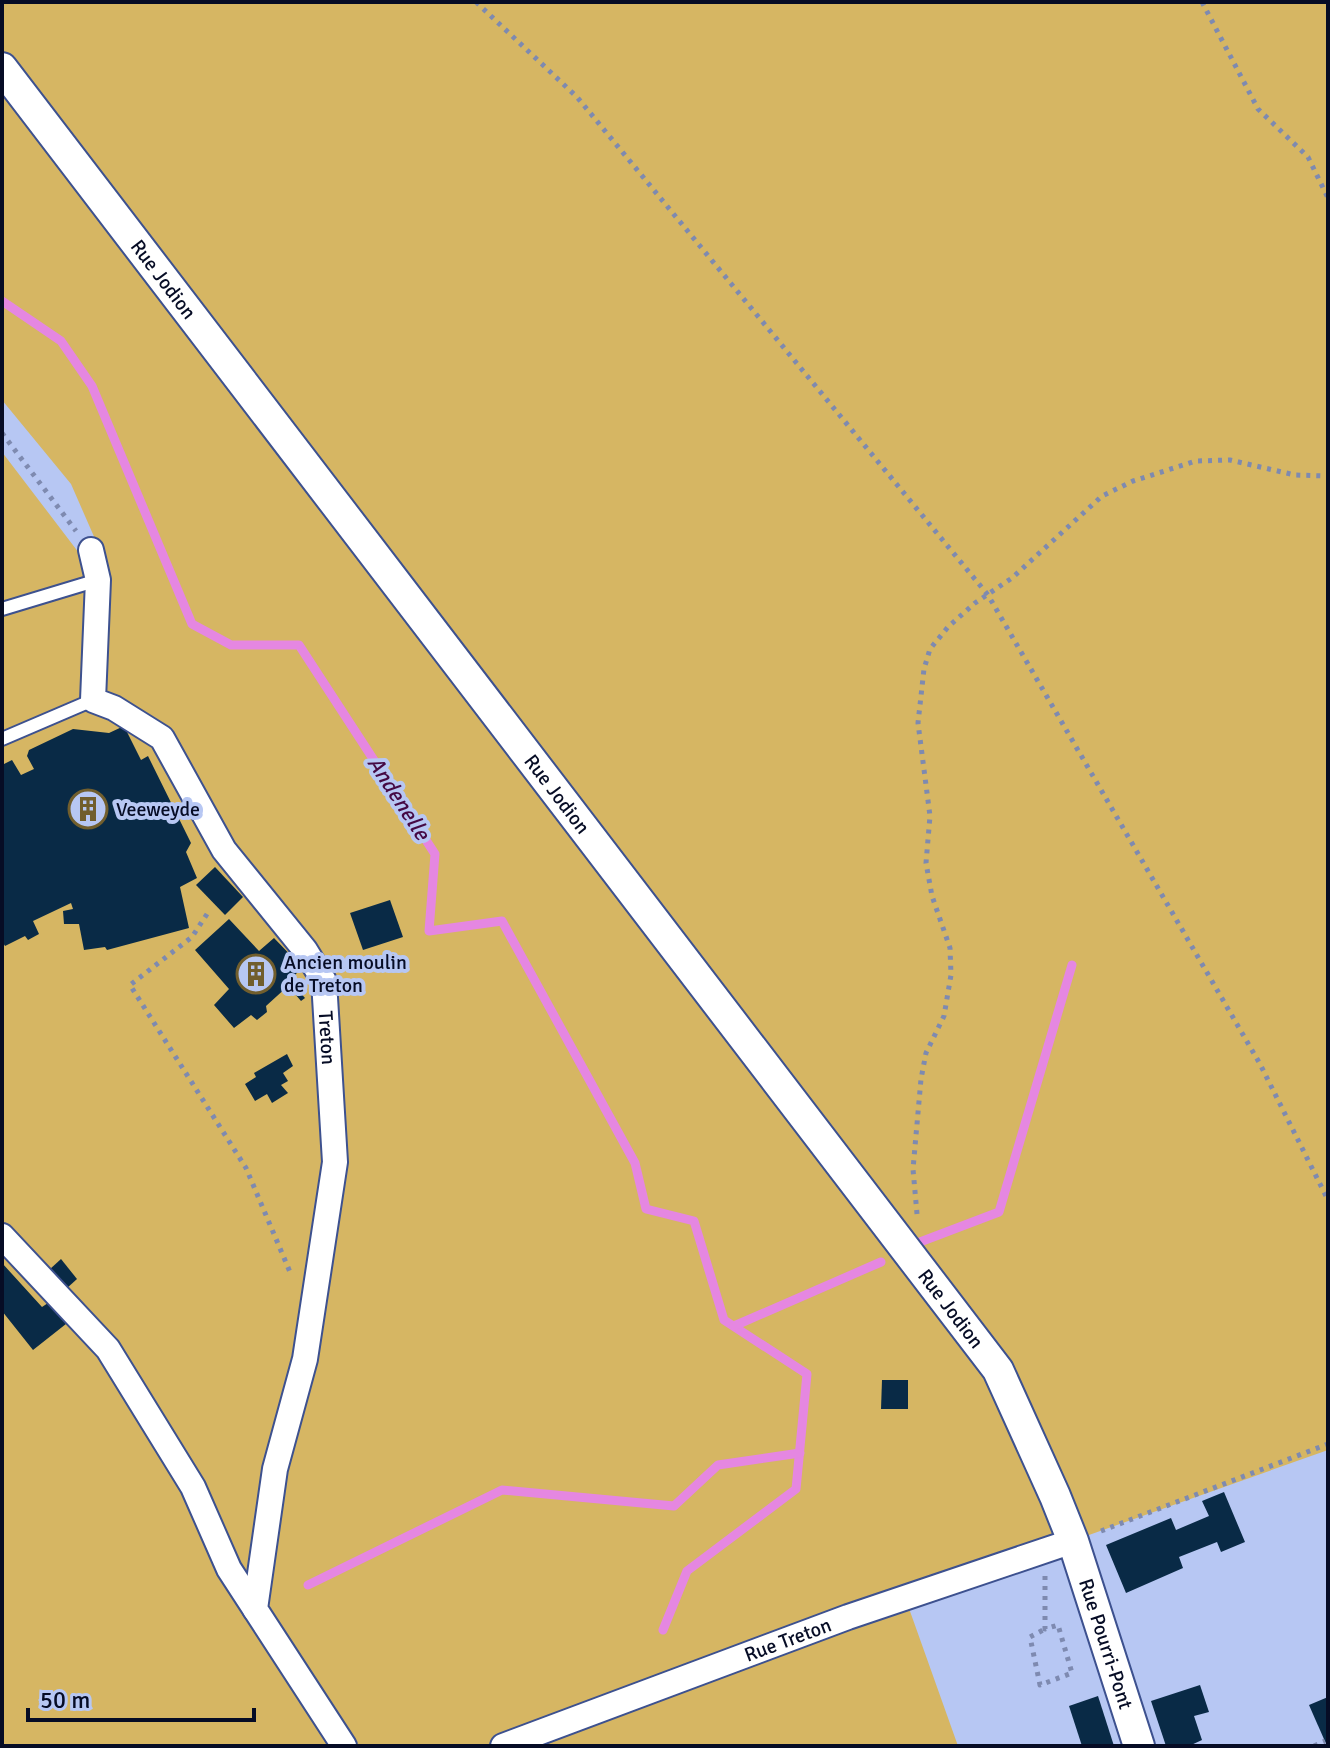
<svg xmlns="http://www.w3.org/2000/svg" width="1330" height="1748" viewBox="0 0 1330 1748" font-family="Signika,sans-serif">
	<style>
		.green { fill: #d6b663 }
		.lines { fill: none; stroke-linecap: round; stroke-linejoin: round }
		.stream { stroke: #e587e1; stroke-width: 9 }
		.building { fill: #092a46 }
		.service-casing { stroke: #3d518f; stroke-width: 16 }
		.minor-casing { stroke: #3d518f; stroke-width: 28 }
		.tertiary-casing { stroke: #3d518f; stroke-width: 34 }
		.path { stroke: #7e8ab0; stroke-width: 5; stroke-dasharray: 4 6; stroke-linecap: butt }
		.service { stroke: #fff; stroke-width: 12 }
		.minor { stroke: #fff; stroke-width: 24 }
		.tertiary { stroke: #fff; stroke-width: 30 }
		.labels { text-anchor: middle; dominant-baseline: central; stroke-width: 8; stroke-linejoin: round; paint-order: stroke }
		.street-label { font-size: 20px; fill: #060c25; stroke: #b7c7f3 }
		.poi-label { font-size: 20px; fill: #060c25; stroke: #b7c7f3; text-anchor: start }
		.water-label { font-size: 22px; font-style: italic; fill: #450944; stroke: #b7c7f3 }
	</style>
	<rect width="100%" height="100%" fill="#b7c7f3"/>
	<!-- green -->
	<polygon class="green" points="2,2 1328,2 1328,1450 906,1600 958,1746 2,1746 2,452 79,553 99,548 71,484 2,400"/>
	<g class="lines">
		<!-- stream -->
		<g class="stream">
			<polyline points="2,301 61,341 92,386 192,624 231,645 299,645 435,854 429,931 502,921 635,1163 646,1209 694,1221 724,1320 807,1374 796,1489 687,1571 663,1630"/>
			<polyline points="920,1242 999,1212 1072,965"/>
			<polyline points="734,1326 881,1262"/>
			<polyline points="308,1585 502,1490 674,1506 718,1465 800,1453"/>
		</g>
	</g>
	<!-- building -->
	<g class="building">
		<polygon points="124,726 141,760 148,756 191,843 186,852 197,878 180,887 189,928 107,950 105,947 84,950 79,924 64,924 63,911 73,909 71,903 33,921 39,934 28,940 25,936 5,946 2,941 2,765 12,760 21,775 34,769 27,756 29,750 73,729 109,733"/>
		<polygon points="215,867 243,897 225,915 196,885"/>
		<polygon points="390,900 403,937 363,950 350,913"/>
		<polygon points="229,919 259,951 274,938 302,967 290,981 305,998 301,1001 288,986 266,1006 267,1012 257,1020 251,1015 234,1028 214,1005 229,989 195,950"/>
		<polygon points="287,1054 293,1066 283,1073 288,1081 281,1085 288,1093 272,1103 267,1094 255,1101 245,1084 256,1077 254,1073"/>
		<polygon points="61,1259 77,1279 66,1289 49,1270"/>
		<polygon points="2,1263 42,1307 54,1299 71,1320 33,1350 2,1311"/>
		<polygon points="882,1380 908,1380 908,1409 881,1409"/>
		<polygon points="1224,1492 1245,1542 1221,1552 1217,1542 1179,1557 1183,1568 1126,1593 1106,1545 1171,1518 1176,1530 1209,1516 1202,1501"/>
		<polygon points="1200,1685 1209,1712 1194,1716 1202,1740 1189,1746 1166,1746 1151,1701"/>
		<polygon points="1098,1696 1114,1746 1082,1746 1069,1706"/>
		<polygon points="1328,1697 1328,1746 1327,1746 1309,1705"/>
	</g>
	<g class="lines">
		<defs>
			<g id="service">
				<polyline points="2,609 98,580"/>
				<polyline points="2,739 93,700"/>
			</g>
			<g id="minor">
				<path id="s1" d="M91,550l7,30 -5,120 21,8 48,30 62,112 81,100 19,31 11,181 -30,197 -30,110 -20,140 89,137"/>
				<polyline points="2,1236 108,1349 193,1487 229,1569 255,1609"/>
				<path id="s2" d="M503,1746l345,-129 225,-76"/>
			</g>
			<g id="tertiary">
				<path id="s3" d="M2,68l996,1302 57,126 18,45 66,205"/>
			</g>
		</defs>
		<!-- service casing -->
		<use href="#service" class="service-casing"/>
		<!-- minor casing -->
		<use href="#minor" class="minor-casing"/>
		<!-- tertiary casing -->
		<use href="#tertiary" class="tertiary-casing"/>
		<!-- path -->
		<g class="path">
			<polyline points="476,2 577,97 988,595 1260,1064 1328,1200"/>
			<polyline points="1202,2 1258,109 1308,157 1328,198"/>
			<polyline points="2,433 76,531"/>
			<polyline points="207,914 192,937 130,985 246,1168 290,1272"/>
			<polyline points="917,1214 913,1169 921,1079 926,1053 944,1016 951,975 950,948 932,896 926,863 930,816 918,723 924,669 930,649 948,627 975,603 1012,578 1102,496 1133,481 1196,461 1230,460 1295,475 1328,476"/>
			<polyline points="1101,1531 1328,1444"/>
			<polyline points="1045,1576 1045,1629 1058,1625 1072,1673 1040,1685 1030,1637 1045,1629"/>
			<polyline points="1314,1746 1325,1741"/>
		</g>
		<!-- service -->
		<use href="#service" class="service"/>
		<!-- minor -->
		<use href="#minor" class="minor"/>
		<!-- tertiary -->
		<use href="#tertiary" class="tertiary"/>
	</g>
	<!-- icons -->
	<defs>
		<symbol id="building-ring" viewBox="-11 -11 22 22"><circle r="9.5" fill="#b7c7f3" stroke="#715e2d" stroke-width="1.5"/><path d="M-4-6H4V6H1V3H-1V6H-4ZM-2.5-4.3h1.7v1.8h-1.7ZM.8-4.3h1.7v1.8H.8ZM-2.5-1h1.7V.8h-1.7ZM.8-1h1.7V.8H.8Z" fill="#715e2d"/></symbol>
	</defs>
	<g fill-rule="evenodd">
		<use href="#building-ring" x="66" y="787" width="44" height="44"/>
		<use href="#building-ring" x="234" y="952" width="44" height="44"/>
	</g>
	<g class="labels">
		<!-- street labels -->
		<g class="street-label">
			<text stroke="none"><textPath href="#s3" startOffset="266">Rue Jodion</textPath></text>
			<text stroke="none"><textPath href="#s3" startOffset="914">Rue Jodion</textPath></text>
			<text stroke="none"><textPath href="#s1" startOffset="580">Treton</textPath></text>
			<text stroke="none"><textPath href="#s3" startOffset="1562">Rue Jodion</textPath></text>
			<text stroke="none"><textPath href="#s2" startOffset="304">Rue Treton</textPath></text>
			<text stroke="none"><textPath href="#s3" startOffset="1934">Rue Pourri-Pont</textPath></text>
		</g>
		<!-- poi labels -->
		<g class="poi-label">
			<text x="116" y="809">Veeweyde</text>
			<text x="284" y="962">Ancien moulin<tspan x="284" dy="23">de Treton</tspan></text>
		</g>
		<!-- water labels -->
		<g class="water-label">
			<text transform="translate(399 798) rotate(57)">Andenelle</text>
		</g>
	</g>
	<!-- border -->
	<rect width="1330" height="1748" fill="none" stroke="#060c25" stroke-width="8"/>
	<!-- scale -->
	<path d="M28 1708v12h226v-12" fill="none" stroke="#060c25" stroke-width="4"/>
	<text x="40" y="1708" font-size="24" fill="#060c25" stroke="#b7c7f3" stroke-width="6" paint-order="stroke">50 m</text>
</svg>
